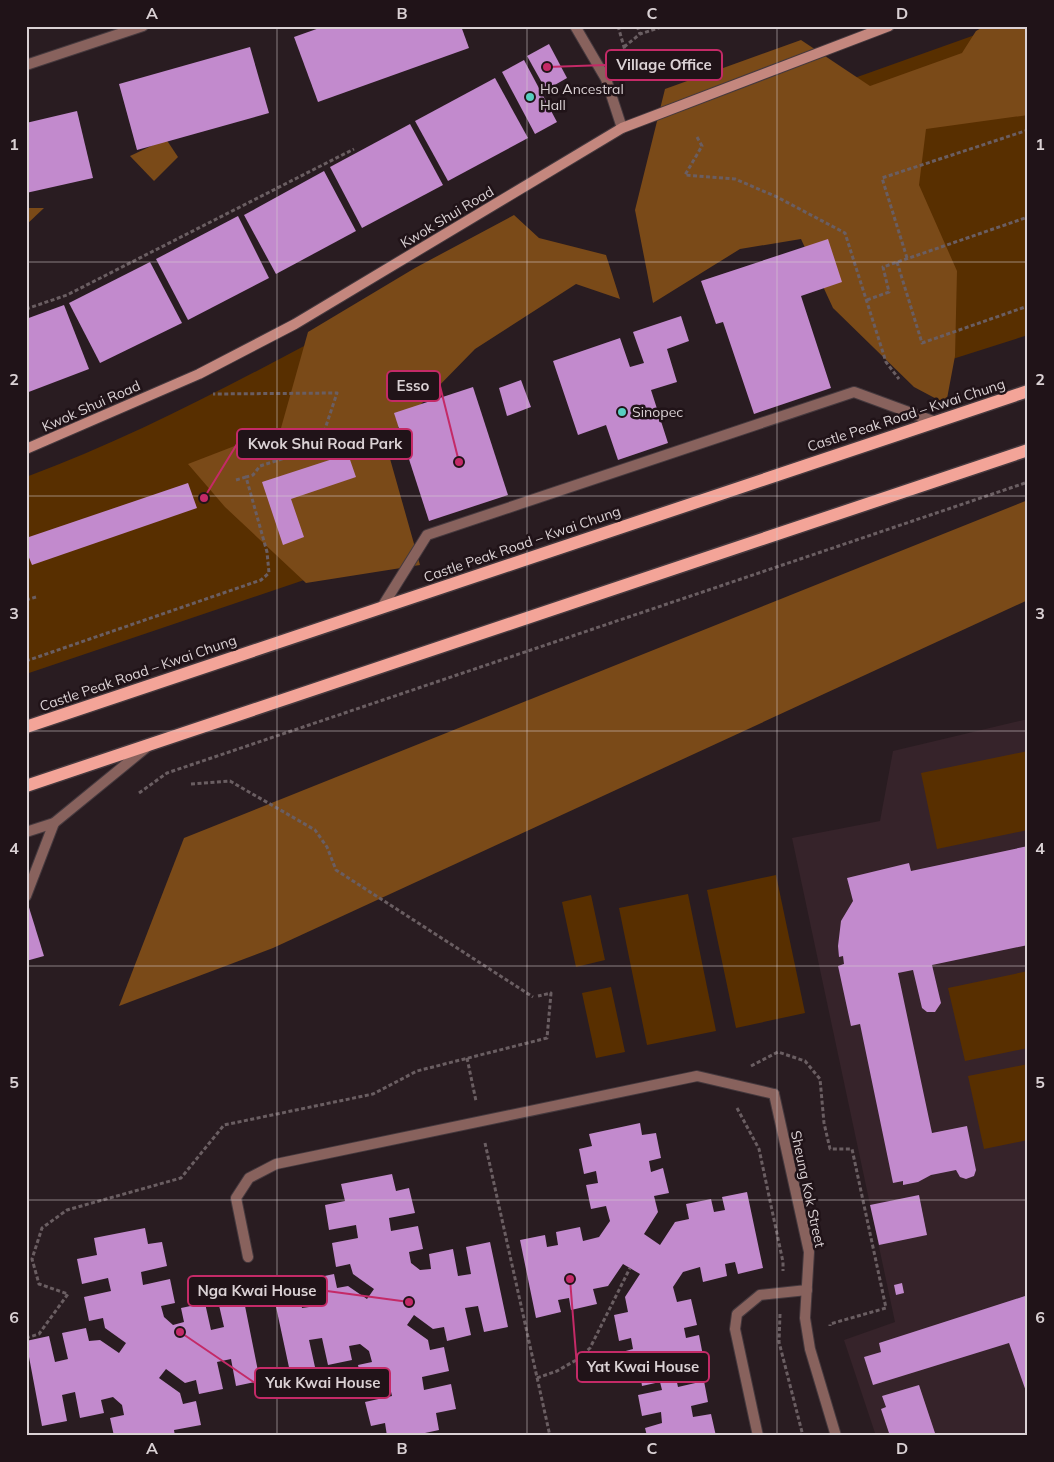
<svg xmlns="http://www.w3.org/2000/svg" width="1054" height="1462" viewBox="0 0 1054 1462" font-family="Mulish,sans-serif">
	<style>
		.built { fill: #36232a }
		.green { fill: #582f00 }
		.forest { fill: #7a4a18 }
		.building { fill: #c28acd }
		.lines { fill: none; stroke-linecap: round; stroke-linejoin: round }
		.lane-casing { stroke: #45393e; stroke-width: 12 }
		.street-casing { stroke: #45393e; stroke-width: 12 }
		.secondary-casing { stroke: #45393e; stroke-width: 12 }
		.primary-casing { stroke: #45393e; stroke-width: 15 }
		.path { stroke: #6a5e62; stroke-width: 3; stroke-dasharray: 4 2.5; stroke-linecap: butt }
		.lane { stroke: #88625d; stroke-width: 10 }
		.street { stroke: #88625d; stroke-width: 10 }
		.secondary { stroke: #c4877e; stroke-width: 10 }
		.primary { stroke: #f3a498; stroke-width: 12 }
		.grid { fill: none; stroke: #dad1d4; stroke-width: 1; stroke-opacity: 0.55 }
		.poi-dot { fill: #58cec1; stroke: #201318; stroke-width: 2 }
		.labels { text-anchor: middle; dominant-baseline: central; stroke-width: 5; stroke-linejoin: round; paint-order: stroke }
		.poi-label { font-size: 14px; fill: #dad1d4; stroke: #201318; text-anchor: start }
		.street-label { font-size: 14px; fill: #dad1d4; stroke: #201318 }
		.leader { fill: none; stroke: #c42a67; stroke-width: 2 }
		.callout-dot { fill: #c42a67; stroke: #201318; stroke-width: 2 }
		.callout { fill: #201318; stroke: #c42a67; stroke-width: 2 }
		.callout-label { font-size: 15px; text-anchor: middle; font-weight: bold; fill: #dad1d4 }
		.neatline { fill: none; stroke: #dad1d4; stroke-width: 2 }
		.grid-label { font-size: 16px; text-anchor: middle; font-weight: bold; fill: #dad1d4 }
	</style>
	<rect width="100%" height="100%" fill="#291c21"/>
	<!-- built -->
	<polygon class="built" points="1028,719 1028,1436 876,1436 844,1340 895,1322 792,838 880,821 893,751"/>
	<!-- green -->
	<g class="green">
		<polygon points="1028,26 1028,335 918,370 790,101 989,30"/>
		<path d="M321,337l57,218 -352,119v-197c103,-38 199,-89 295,-140z"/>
		<polygon points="1028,751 1028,830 937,849 921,773"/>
		<polygon points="776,875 805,1013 736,1028 707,890"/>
		<polygon points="688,894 716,1031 647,1045 619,908"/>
		<polygon points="591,895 605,960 576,967 562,902"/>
		<polygon points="1028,971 1028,1048 965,1061 948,988"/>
		<polygon points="611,987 625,1052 596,1058 582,993"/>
		<polygon points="1028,1064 1028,1140 984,1149 968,1076"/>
	</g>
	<!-- forest -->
	<g class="forest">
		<polygon points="985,26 1028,26 1028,115 926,129 919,185 957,271 955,356 946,404 914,387 833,308 801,239 740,249 653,303 635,210 665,89 801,40 870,86 962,53 976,31"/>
		<polygon points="166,139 178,157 154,181 130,156"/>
		<polygon points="26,208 44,208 26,225"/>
		<polygon points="514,215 539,238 606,255 620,299 576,284 475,349 385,441 420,565 306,583 225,507 188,464 281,428 308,332 415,268"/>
		<polygon points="1028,500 1028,600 273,948 119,1006 184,838"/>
	</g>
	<!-- building -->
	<g class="building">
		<polygon points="325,26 461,26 469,48 318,102 294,37"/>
		<polygon points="549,44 567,78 546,90 527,56"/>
		<polygon points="250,47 269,113 137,150 119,84"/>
		<polygon points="524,60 557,122 535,134 502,72"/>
		<polygon points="495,78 528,138 448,181 415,121"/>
		<polygon points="77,111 93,178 26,193 26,123"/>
		<polygon points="410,124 443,185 362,228 330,167"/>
		<polygon points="324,171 356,231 276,274 244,215"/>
		<polygon points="238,216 269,278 188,320 156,259"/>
		<polygon points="828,239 842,282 801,296 831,388 754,414 723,322 716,324 701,281"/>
		<polygon points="150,262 182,323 100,363 69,303"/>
		<polygon points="64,305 89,369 26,393 26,319"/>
		<polygon points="681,316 689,341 667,349 677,382 651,390 668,443 618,460 606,425 578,435 553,361 620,338 630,367 644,363 633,332"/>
		<polygon points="521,380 531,407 507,416 499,388"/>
		<polygon points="473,387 508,495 429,521 394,413"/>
		<polygon points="348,454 356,477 291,499 304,537 283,545 262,482"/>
		<polygon points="188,483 197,508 32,565 26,550 26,538"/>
		<polygon points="1028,846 1028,945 932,965 941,1003 935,1012 927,1012 922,1008 913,970 898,973 932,1133 967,1126 976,1170 974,1176 966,1179 960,1177 956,1170 931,1175 918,1182 903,1185 903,1181 893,1183 860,1024 851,1026 838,966 844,964 843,956 839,957 838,946 841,921 853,901 847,878 909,863 911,871"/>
		<polygon points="27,901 44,956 26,961 26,902"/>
		<polygon points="640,1123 642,1135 656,1133 661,1158 649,1161 651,1172 663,1168 669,1193 654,1196 658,1212 644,1234 660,1245 675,1222 689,1219 686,1204 711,1199 714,1212 725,1210 722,1197 747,1192 763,1268 738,1274 735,1262 725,1264 727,1276 703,1282 700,1267 683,1272 673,1287 677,1302 691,1299 697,1325 684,1328 686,1338 699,1335 704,1361 691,1363 693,1375 676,1378 678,1387 704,1381 708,1402 691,1406 693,1417 711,1414 716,1436 647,1436 645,1428 662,1423 661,1412 642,1416 638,1395 662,1390 660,1382 642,1386 640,1373 627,1376 622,1352 633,1349 631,1338 619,1341 614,1315 628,1312 625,1297 640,1274 623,1264 608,1286 593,1289 597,1304 571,1310 569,1298 558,1300 561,1312 536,1318 520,1240 545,1235 547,1247 558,1245 556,1232 580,1227 583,1241 599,1237 610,1221 606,1206 591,1209 586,1185 598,1183 596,1171 584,1174 579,1149 592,1146 589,1134"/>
		<polygon points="392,1174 396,1191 409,1188 415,1213 389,1218 391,1231 418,1226 423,1249 409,1252 411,1263 420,1270 431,1269 429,1254 453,1249 458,1276 471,1274 466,1247 490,1242 508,1327 484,1332 478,1306 465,1308 471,1335 447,1341 444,1327 433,1329 414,1315 407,1325 428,1340 430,1350 444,1347 449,1371 422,1377 424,1390 451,1384 456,1409 436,1413 439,1430 411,1436 387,1436 385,1423 371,1426 365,1402 392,1396 389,1383 363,1389 358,1365 372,1362 369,1351 360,1344 349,1346 352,1360 328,1365 322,1338 309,1340 315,1367 290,1372 272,1288 297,1282 302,1308 316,1306 310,1279 334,1274 337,1288 348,1286 367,1299 374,1289 353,1274 350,1264 336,1267 332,1243 358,1238 356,1225 329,1230 325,1205 345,1201 341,1184"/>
		<polygon points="919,1195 927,1235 879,1245 870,1205"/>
		<polygon points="145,1228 148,1244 162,1242 167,1266 141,1272 143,1285 170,1279 175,1303 161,1306 164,1317 173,1325 184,1322 181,1308 205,1303 211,1330 224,1327 218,1301 243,1296 260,1381 236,1386 231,1359 217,1362 223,1389 199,1394 196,1380 185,1383 166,1369 159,1378 180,1393 183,1404 196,1401 201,1425 174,1430 175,1436 114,1436 110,1418 124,1415 122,1405 113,1397 101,1400 104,1413 80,1418 75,1392 62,1395 67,1421 42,1426 26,1341 49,1336 55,1362 68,1359 62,1333 86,1328 89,1341 100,1340 119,1353 126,1343 105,1328 103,1318 89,1321 84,1297 111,1291 108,1278 82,1284 77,1259 97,1255 94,1238"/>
		<polygon points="902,1283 904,1293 896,1295 894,1285"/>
		<polygon points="1025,1296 1028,1304 1028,1397 1009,1343 873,1385 864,1357 881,1352 879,1343"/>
		<polygon points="919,1385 936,1436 890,1436 881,1409 886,1407 882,1396"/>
	</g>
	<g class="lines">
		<defs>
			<g id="lane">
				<polyline points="382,607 427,535 854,392 933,421"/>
				<polyline points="26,832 54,823 147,747"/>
				<polyline points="26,896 54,823"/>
				<polyline points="248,1257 236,1198 249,1178 276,1164 697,1076 774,1094"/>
				<polyline points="758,1436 735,1329 737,1314 760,1295 807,1290"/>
			</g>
			<g id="street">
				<polyline points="575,26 606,79 622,128"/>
				<polyline points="26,65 143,26"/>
				<polyline points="774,1094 809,1252 805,1318 810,1349 836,1436"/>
			</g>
			<polyline id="secondary" points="26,449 199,374 295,324 622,128 889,26"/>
			<g id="primary">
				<polyline points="26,727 1028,391"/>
				<polyline points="26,786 1028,450"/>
			</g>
		</defs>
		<!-- lane casing -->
		<use href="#lane" class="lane-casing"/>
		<!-- street casing -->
		<use href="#street" class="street-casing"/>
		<!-- secondary casing -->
		<use href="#secondary" class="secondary-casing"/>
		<!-- primary casing -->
		<use href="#primary" class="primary-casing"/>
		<!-- path -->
		<g class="path">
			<polyline points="618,26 628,61 627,70"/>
			<polyline points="637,26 640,34"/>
			<polyline points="624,47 640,34 665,26"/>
			<polyline points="697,137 702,146 685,175 735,179 777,197 845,233 886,362 899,379"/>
			<polyline points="907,258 882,178 1028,130"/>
			<polyline points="897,262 922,343 1028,306"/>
			<polyline points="867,300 889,292 883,267 1028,217"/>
			<polyline points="26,309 67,295 354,149"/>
			<polyline points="236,480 246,477"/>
			<polyline points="26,600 36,597"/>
			<polyline points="26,661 261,580 269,573 267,552 246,477 253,475 260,466 319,447 337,393 213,394"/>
			<polyline points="191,784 230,781 315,830 327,847 336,870 533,997"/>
			<polyline points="139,793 167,773 1028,482"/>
			<polyline points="467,1058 476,1101"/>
			<polyline points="751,1066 778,1052 805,1061 820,1079 824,1123 830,1149 852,1149 886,1308 830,1324 830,1326"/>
			<polyline points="737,1108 759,1149 783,1262 783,1271"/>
			<polyline points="485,1143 550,1436"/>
			<polyline points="780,1314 779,1342 803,1436"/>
			<polyline points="26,1338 39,1334 68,1294 39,1284 32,1259 42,1228 67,1210 181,1178 224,1125 373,1094 417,1071 547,1038 551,993 538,996"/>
			<polyline points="537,1378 557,1371 578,1359 590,1348 630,1268"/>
		</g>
		<!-- lane -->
		<use href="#lane" class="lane"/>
		<!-- street -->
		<use href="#street" class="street"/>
		<!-- secondary -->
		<use href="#secondary" class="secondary"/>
		<!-- primary -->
		<use href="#primary" class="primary"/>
	</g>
	<!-- grid -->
	<path class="grid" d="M277,26v1410M527,26v1410M777,26v1410M26,262h1002M26,496h1002M26,731h1002M26,966h1002M26,1200h1002"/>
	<!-- markers -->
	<g class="poi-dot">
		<circle cx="530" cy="97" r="5"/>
		<circle cx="622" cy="412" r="5"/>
	</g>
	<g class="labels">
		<!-- poi labels -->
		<g class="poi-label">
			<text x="540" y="89">Ho Ancestral<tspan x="540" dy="16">Hall</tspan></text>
			<text x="632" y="412">Sinopec</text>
		</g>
		<!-- street labels -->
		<g class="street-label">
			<text transform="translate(447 217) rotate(-31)">Kwok Shui Road</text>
			<text transform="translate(91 406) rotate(-24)">Kwok Shui Road</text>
			<text transform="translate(906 415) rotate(-18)">Castle Peak Road – Kwai Chung</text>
			<text transform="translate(522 544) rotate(-19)">Castle Peak Road – Kwai Chung</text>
			<text transform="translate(138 673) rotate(-19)">Castle Peak Road – Kwai Chung</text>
			<text transform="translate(808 1189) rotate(78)">Sheung Kok Street</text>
		</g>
	</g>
	<!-- callouts -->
	<path class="leader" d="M547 67L606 65M459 462L440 386M204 498L237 444M409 1302L327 1291M570 1279L577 1367M180 1332L255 1383"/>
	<g class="callout-dot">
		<circle cx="547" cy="67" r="5"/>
		<circle cx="459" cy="462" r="5"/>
		<circle cx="204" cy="498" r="5"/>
		<circle cx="409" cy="1302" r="5"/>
		<circle cx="570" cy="1279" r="5"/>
		<circle cx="180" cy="1332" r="5"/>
	</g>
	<g class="callout">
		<rect x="606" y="50" width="116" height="30" rx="5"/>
		<rect x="387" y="371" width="53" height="30" rx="5"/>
		<rect x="237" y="429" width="175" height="30" rx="5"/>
		<rect x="188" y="1276" width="139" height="30" rx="5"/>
		<rect x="577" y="1352" width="132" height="30" rx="5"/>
		<rect x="255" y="1368" width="135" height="30" rx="5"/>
	</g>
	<g class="callout-label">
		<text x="664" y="70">Village Office</text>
		<text x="413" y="391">Esso</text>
		<text x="325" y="449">Kwok Shui Road Park</text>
		<text x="257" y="1296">Nga Kwai House</text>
		<text x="643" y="1372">Yat Kwai House</text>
		<text x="323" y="1388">Yuk Kwai House</text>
	</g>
	<!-- border -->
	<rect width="1054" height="1462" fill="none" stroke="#201318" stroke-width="55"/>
	<rect x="28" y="28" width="998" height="1406" class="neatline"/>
	<g class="grid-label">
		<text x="152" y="19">A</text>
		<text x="402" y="19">B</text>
		<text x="652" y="19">C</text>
		<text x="902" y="19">D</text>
		<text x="14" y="150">1</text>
		<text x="1040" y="150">1</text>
		<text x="14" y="385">2</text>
		<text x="1040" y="385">2</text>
		<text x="14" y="619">3</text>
		<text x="1040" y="619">3</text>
		<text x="14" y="854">4</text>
		<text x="1040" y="854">4</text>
		<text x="14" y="1088">5</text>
		<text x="1040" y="1088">5</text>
		<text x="14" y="1323">6</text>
		<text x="1040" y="1323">6</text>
		<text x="152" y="1454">A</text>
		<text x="402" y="1454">B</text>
		<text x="652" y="1454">C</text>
		<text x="902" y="1454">D</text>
	</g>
</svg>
